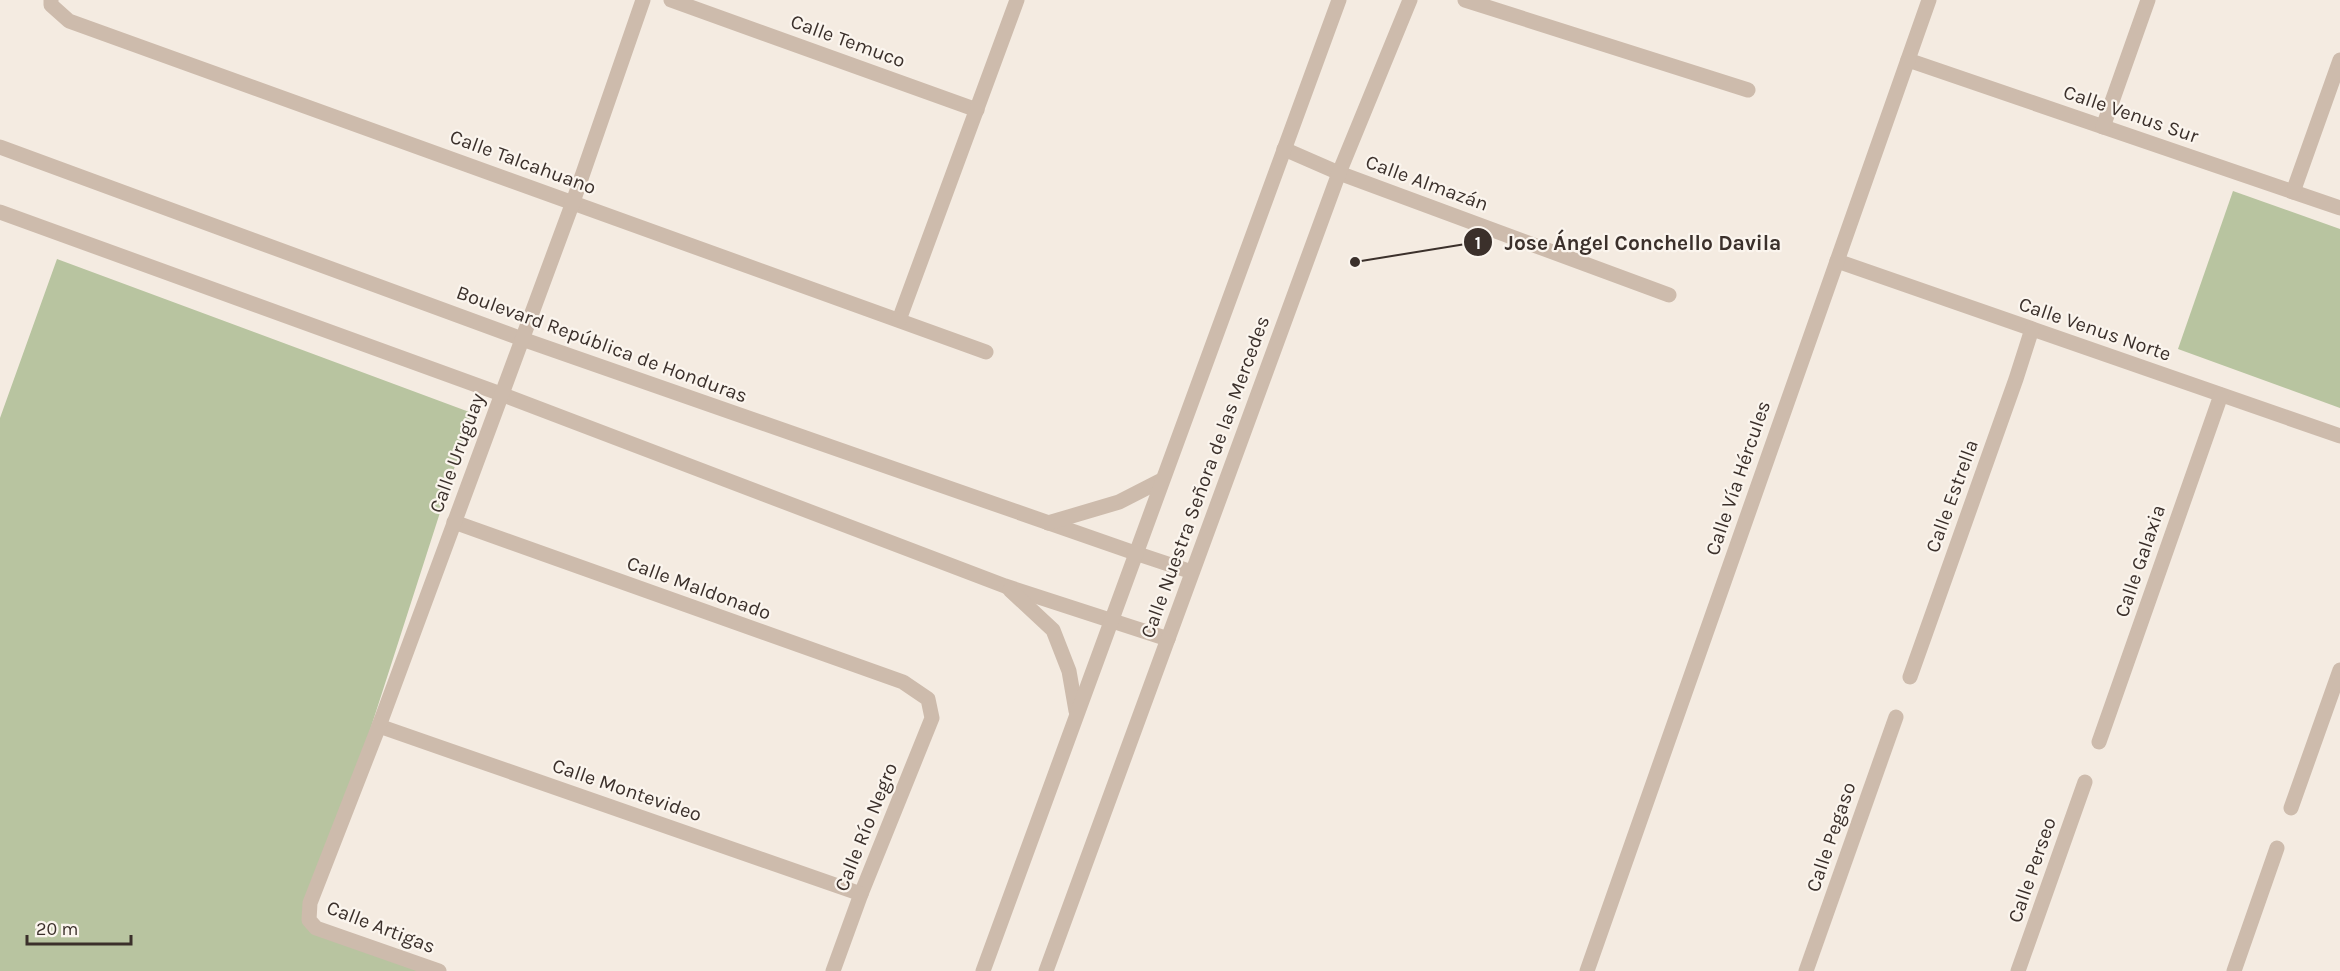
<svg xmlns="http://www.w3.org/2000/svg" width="2340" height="971" viewBox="0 0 2340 971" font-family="Karla,sans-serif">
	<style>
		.green { fill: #b8c4a0 }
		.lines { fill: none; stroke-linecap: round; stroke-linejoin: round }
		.minor { stroke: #cdbbac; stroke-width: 15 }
		.labels { text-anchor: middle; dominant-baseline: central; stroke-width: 4.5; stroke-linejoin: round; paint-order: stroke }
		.street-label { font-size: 20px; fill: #3b302b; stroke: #fbf5ee }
		.leader { fill: none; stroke: #3b302b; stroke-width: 2 }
		.callout-dot { fill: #3b302b; stroke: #fbf5ee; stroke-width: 2 }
		.mark-label { font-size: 18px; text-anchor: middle; font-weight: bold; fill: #fff }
		.callout-label { font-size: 21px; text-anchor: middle; font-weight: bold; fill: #3b302b; stroke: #fbf5ee; stroke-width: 4.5; stroke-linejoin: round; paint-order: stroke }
	</style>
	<rect width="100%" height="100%" fill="#f4ebe1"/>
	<!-- green -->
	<g class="green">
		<polygon points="2233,191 2340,229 2340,408 2178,349"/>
		<polygon points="57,259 472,413 309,920 439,971 0,971 0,418"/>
	</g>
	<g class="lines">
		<!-- minor -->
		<g class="minor">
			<polyline points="51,0 51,5 69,21 986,352"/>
			<polyline points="671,0 977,110"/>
			<polyline points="1465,0 1748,90"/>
			<polyline points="1908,60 2340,208"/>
			<polyline points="2103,127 2148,0"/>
			<polyline points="0,147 522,339 1135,553 1192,572"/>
			<polyline points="1284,149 1339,173 1669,295"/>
			<polyline points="2293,192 2340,60"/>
			<polyline points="0,212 501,394 1005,586 1168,639"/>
			<polyline points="1837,261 2340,436"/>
			<polyline points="899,320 1017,0"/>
			<polyline points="454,522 903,682 928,699 932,718 861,894 833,971"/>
			<polyline points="1048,523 1119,502 1162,480"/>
			<polyline points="1010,590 1053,630 1069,671 1076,711"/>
			<polyline points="1910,677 2016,379 2032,329"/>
			<polyline points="379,726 861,894"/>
			<polyline points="2099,742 2221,395"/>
			<polyline points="2291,808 2340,670"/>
			<polyline points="439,971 316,928 309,920 310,903 379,726 573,202 643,0"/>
			<polyline points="983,971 1339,0"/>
			<polyline points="1046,971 1339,173 1410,0"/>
			<polyline points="1587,971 1929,0"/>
			<polyline points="1806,971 1896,717"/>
			<polyline points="2018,971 2085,782"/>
			<polyline points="2234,971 2277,848"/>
		</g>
	</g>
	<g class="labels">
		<!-- street labels -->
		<g class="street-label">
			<text transform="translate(848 41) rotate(20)">Calle Temuco</text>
			<text transform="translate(2131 114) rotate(19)">Calle Venus Sur</text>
			<text transform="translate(523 162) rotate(20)">Calle Talcahuano</text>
			<text transform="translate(1427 183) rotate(20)">Calle Almazán</text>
			<text transform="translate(2095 329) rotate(19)">Calle Venus Norte</text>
			<text transform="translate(602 344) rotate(20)">Boulevard República de Honduras</text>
			<text transform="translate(457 453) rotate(-70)">Calle Uruguay</text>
			<text transform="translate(1205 477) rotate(-70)">Calle Nuestra Señora de las Mercedes</text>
			<text transform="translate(1738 478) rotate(-71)">Calle Vía Hércules</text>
			<text transform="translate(1952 496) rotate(-70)">Calle Estrella</text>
			<text transform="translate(2140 561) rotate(-71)">Calle Galaxia</text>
			<text transform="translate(699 588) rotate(20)">Calle Maldonado</text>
			<text transform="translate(627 790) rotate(19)">Calle Montevideo</text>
			<text transform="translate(866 827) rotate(-68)">Calle Río Negro</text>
			<text transform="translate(1831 837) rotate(-71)">Calle Pegaso</text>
			<text transform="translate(2032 870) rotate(-71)">Calle Perseo</text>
			<text transform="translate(381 927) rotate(21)">Calle Artigas</text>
		</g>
	</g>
	<!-- callouts -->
	<path class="leader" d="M1355 262L1478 242"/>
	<g class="callout-dot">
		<circle cx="1355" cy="262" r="6"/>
		<circle cx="1478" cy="242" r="15"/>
	</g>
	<g class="mark-label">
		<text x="1478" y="249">1</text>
	</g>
	<g class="callout-label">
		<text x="1643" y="250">Jose Ángel Conchello Davila</text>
	</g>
	<!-- scale -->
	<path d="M27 935v9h104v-9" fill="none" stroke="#3b302b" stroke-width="3"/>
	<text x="36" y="935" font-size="18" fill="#3b302b" stroke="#fbf5ee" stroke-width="4.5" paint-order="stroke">20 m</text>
</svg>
